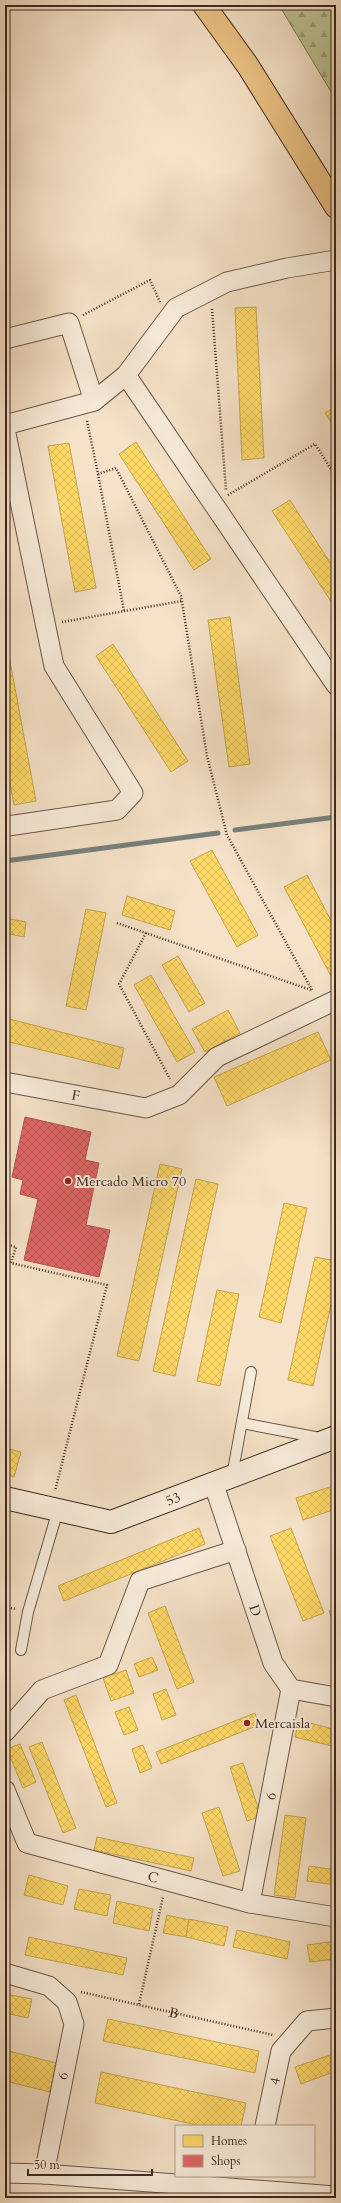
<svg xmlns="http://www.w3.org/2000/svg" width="341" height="2203" viewBox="0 0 341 2203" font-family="Cardo,serif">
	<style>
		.forest { fill: url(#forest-firs); stroke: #7e7659 }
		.homes { fill: url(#homes-cross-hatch); stroke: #c5a450 }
		.shops { fill: url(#shops-cross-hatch); stroke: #af5350 }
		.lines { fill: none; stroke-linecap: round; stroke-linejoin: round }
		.stream { stroke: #78817c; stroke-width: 5 }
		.lane-casing { stroke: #6c5648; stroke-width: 12 }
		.street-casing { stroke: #6c5648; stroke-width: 21 }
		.secondary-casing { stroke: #3e281d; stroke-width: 24 }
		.primary-casing { stroke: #3e281d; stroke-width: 24 }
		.path { stroke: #3e281d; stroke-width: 2.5; stroke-dasharray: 1 2; stroke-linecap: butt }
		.lane { stroke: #f8ecdb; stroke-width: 10 }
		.street { stroke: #f8ecdb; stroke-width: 19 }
		.secondary { stroke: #f8ecdb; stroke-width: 22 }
		.primary { stroke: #eac184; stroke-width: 22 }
		.poi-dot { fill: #8f2418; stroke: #f8ecdb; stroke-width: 1.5 }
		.labels { text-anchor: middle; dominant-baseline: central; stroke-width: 4; stroke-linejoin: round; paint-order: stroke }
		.street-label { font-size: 14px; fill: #3e281d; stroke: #f8ecdb }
		.poi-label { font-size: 14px; fill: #3e281d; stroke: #f8ecdb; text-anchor: start }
	</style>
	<defs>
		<pattern id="forest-firs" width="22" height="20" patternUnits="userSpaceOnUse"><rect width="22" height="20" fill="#bdc395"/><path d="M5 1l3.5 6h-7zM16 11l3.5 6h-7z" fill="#9b9e79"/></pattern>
		<pattern id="homes-cross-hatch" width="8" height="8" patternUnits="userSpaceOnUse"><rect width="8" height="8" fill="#ffd966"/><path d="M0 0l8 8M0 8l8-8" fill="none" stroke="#dcba58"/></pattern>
		<pattern id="shops-cross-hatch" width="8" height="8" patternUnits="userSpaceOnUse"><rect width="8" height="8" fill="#e06666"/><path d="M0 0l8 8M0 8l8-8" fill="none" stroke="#b75453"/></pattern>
	</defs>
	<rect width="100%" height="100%" fill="#f5e2c8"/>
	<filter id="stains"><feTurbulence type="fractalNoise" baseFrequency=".005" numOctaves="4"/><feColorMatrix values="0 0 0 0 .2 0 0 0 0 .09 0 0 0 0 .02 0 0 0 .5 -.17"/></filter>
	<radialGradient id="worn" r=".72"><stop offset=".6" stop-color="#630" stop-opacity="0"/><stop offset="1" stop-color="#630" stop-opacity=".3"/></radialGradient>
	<!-- forest -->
	<polygon class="forest" points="279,5 336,5 336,100"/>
	<!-- homes -->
	<g class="homes">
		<polygon points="256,307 264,458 242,460 235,308"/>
		<polygon points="336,406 336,430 325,413"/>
		<polygon points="136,442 211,559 194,570 119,454"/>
		<polygon points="69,443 96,588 75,592 48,446"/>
		<polygon points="290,500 336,572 336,609 272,511"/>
		<polygon points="230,617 250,764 229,767 208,620"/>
		<polygon points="113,644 188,761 171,772 96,656"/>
		<polygon points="9,656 36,801 14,805 5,754 5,657"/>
		<polygon points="212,850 258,935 237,947 190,861"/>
		<polygon points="307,875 336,930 336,976 332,978 284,887"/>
		<polygon points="127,896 175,911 170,930 122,915"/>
		<polygon points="86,909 106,913 86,1010 66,1006"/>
		<polygon points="5,918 26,922 24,937 5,933"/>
		<polygon points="178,956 205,1003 189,1012 162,965"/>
		<polygon points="151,975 195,1052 177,1062 134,985"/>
		<polygon points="228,1010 240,1033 205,1052 192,1029"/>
		<polygon points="5,1018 124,1048 119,1069 5,1041"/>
		<polygon points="318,1032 331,1060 227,1106 214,1077"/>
		<polygon points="160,1164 182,1169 139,1361 117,1356"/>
		<polygon points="196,1179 218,1184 175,1376 153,1371"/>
		<polygon points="284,1203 307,1208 281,1323 259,1317"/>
		<polygon points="315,1257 336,1261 336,1282 313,1386 288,1380"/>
		<polygon points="217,1290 239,1294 220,1386 197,1381"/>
		<polygon points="5,1448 21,1452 14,1477 5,1474"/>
		<polygon points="336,1485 336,1509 303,1520 296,1498"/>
		<polygon points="199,1528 205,1544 64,1601 58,1586"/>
		<polygon points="291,1528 324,1613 303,1621 270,1536"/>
		<polygon points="165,1606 194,1682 177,1689 148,1613"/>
		<polygon points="336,1608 336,1629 329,1611"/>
		<polygon points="152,1657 158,1670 139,1677 134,1664"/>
		<polygon points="126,1670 134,1693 111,1701 103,1678"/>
		<polygon points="166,1689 176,1715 162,1720 153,1694"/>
		<polygon points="76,1695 117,1803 106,1807 64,1700"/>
		<polygon points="129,1707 138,1730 124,1735 115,1712"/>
		<polygon points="255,1713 259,1725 161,1764 156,1752"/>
		<polygon points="299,1720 336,1730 336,1747 295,1737"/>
		<polygon points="42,1742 76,1828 63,1833 29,1747"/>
		<polygon points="20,1744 36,1782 23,1788 7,1749"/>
		<polygon points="143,1745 152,1768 140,1773 132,1749"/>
		<polygon points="243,1763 261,1816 247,1821 230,1767"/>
		<polygon points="219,1807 240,1871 223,1876 202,1813"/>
		<polygon points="285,1815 306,1818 295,1898 274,1895"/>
		<polygon points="97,1837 194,1858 191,1871 94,1850"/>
		<polygon points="309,1866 336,1870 336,1885 307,1881"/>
		<polygon points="29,1875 68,1886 63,1905 24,1895"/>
		<polygon points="79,1889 111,1895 107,1916 74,1909"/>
		<polygon points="117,1901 153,1909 149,1931 113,1923"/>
		<polygon points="167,1915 189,1920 186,1937 163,1933"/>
		<polygon points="189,1919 228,1927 224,1946 186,1937"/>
		<polygon points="237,1930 290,1942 287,1959 233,1947"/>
		<polygon points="29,1937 127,1958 123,1975 25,1955"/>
		<polygon points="336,1941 336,1959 310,1962 307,1945"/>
		<polygon points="5,1994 32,1999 28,2018 5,2013"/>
		<polygon points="108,2019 259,2051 255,2073 103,2041"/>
		<polygon points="5,2050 56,2063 50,2092 5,2081"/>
		<polygon points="336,2053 336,2071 301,2084 295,2067"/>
		<polygon points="101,2072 246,2103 241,2126 202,2126 95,2103"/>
	</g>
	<!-- shops -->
	<polygon class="shops" points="25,1117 91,1132 85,1160 99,1163 86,1225 110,1230 99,1277 24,1260 38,1199 20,1194 23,1180 12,1177"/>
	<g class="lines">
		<!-- stream -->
		<g class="stream">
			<polyline points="235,830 336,817"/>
			<polyline points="5,861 218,833"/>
		</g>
		<defs>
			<g id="lane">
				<polyline points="242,1423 320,1438"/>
				<polyline points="232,1476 251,1372"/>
				<polyline points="21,1650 28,1612 58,1510"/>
			</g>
			<g id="street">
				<polyline points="5,339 69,323 94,401"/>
				<polyline points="126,375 336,685"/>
				<polyline points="5,425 94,401 126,375 176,308 227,282 287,268 336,260"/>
				<polyline points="5,429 54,666 133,793 117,810 8,826 5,824"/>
				<path id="s2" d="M5,1082l141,26 33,-13 38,-38 119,-57"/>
				<path id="s3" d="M214,1485l59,178 18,26 45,8"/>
				<polyline points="5,1732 42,1690 108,1665 140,1581 236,1550"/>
				<path id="s4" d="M5,1790l22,53 223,60 86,14"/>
				<path id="s5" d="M250,1903l41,-214"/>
				<polyline points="5,1973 49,1986 67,2002 74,2024 44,2174"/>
				<path id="s6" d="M265,2126l16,-75 26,-30 29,-3"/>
				<polyline points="5,2173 44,2174 336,2196"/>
			</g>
			<g id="secondary">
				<path id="s7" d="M5,1498l106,24 225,-85"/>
			</g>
			<polyline id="primary" points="204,5 248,66 336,207"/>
		</defs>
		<!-- lane casing -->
		<use href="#lane" class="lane-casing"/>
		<!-- street casing -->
		<use href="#street" class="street-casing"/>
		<!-- secondary casing -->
		<use href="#secondary" class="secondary-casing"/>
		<!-- primary casing -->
		<use href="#primary" class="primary-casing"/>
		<!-- path -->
		<g class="path">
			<polyline points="212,309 226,490"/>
			<polyline points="83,315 150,280 160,302"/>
			<polyline points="87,421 98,474 116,468 181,596 207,756 227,835 312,990"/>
			<polyline points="98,474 124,611"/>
			<polyline points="228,495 315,444 336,477"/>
			<polyline points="62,622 182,601"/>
			<polyline points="117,923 311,990"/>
			<polyline points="146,933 119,984 170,1079"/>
			<polyline points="5,1244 16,1247 11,1263 107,1285 55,1491"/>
			<polyline points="5,1607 16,1609"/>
			<path id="s1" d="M81,1992l192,43"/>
			<polyline points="139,2004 163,1897"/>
		</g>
		<!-- lane -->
		<use href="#lane" class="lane"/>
		<!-- street -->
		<use href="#street" class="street"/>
		<!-- secondary -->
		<use href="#secondary" class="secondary"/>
		<!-- primary -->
		<use href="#primary" class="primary"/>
	</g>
	<!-- markers -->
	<g class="poi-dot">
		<circle cx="68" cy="1181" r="4"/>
		<circle cx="247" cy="1723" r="4"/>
	</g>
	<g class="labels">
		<!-- street labels -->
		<g class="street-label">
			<text stroke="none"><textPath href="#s2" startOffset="72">F</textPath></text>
			<text stroke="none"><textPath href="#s7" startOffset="175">53</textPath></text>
			<text stroke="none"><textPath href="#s3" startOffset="132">D</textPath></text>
			<text stroke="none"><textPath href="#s5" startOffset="109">6</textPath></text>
			<text stroke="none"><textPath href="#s4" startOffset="188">C</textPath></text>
			<text stroke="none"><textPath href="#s1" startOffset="95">B</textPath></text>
			<text transform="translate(63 2076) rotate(-79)">6</text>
			<text stroke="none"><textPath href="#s6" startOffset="46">4</textPath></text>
		</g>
		<!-- poi labels -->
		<g class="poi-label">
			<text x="76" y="1181">Mercado Micro 70</text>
			<text x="255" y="1723">Mercaisla</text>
		</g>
	</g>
	<!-- margin -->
	<rect width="341" height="2203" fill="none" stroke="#f5e2c8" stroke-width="20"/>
	<rect x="6" y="6" width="329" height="2191" fill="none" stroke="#3e281d" stroke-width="2"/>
	<rect x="10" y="10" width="321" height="2183" fill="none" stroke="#3e281d"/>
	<!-- legend -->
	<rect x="175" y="2125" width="140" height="52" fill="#f8ecdb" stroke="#ae9e8f"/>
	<rect x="183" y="2135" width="20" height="12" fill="#ffd966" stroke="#ae9e8f"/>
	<text x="211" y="2145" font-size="12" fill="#3e281d">Homes</text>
	<rect x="183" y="2155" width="20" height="12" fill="#e06666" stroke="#ae9e8f"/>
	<text x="211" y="2165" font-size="12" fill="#3e281d">Shops</text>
	<!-- scale -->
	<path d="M28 2169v6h124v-6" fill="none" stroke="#3e281d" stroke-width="2"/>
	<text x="34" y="2169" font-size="12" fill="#3e281d" stroke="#f8ecdb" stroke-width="3" paint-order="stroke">50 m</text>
	<rect width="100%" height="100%" filter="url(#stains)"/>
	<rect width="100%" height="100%" fill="url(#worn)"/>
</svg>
